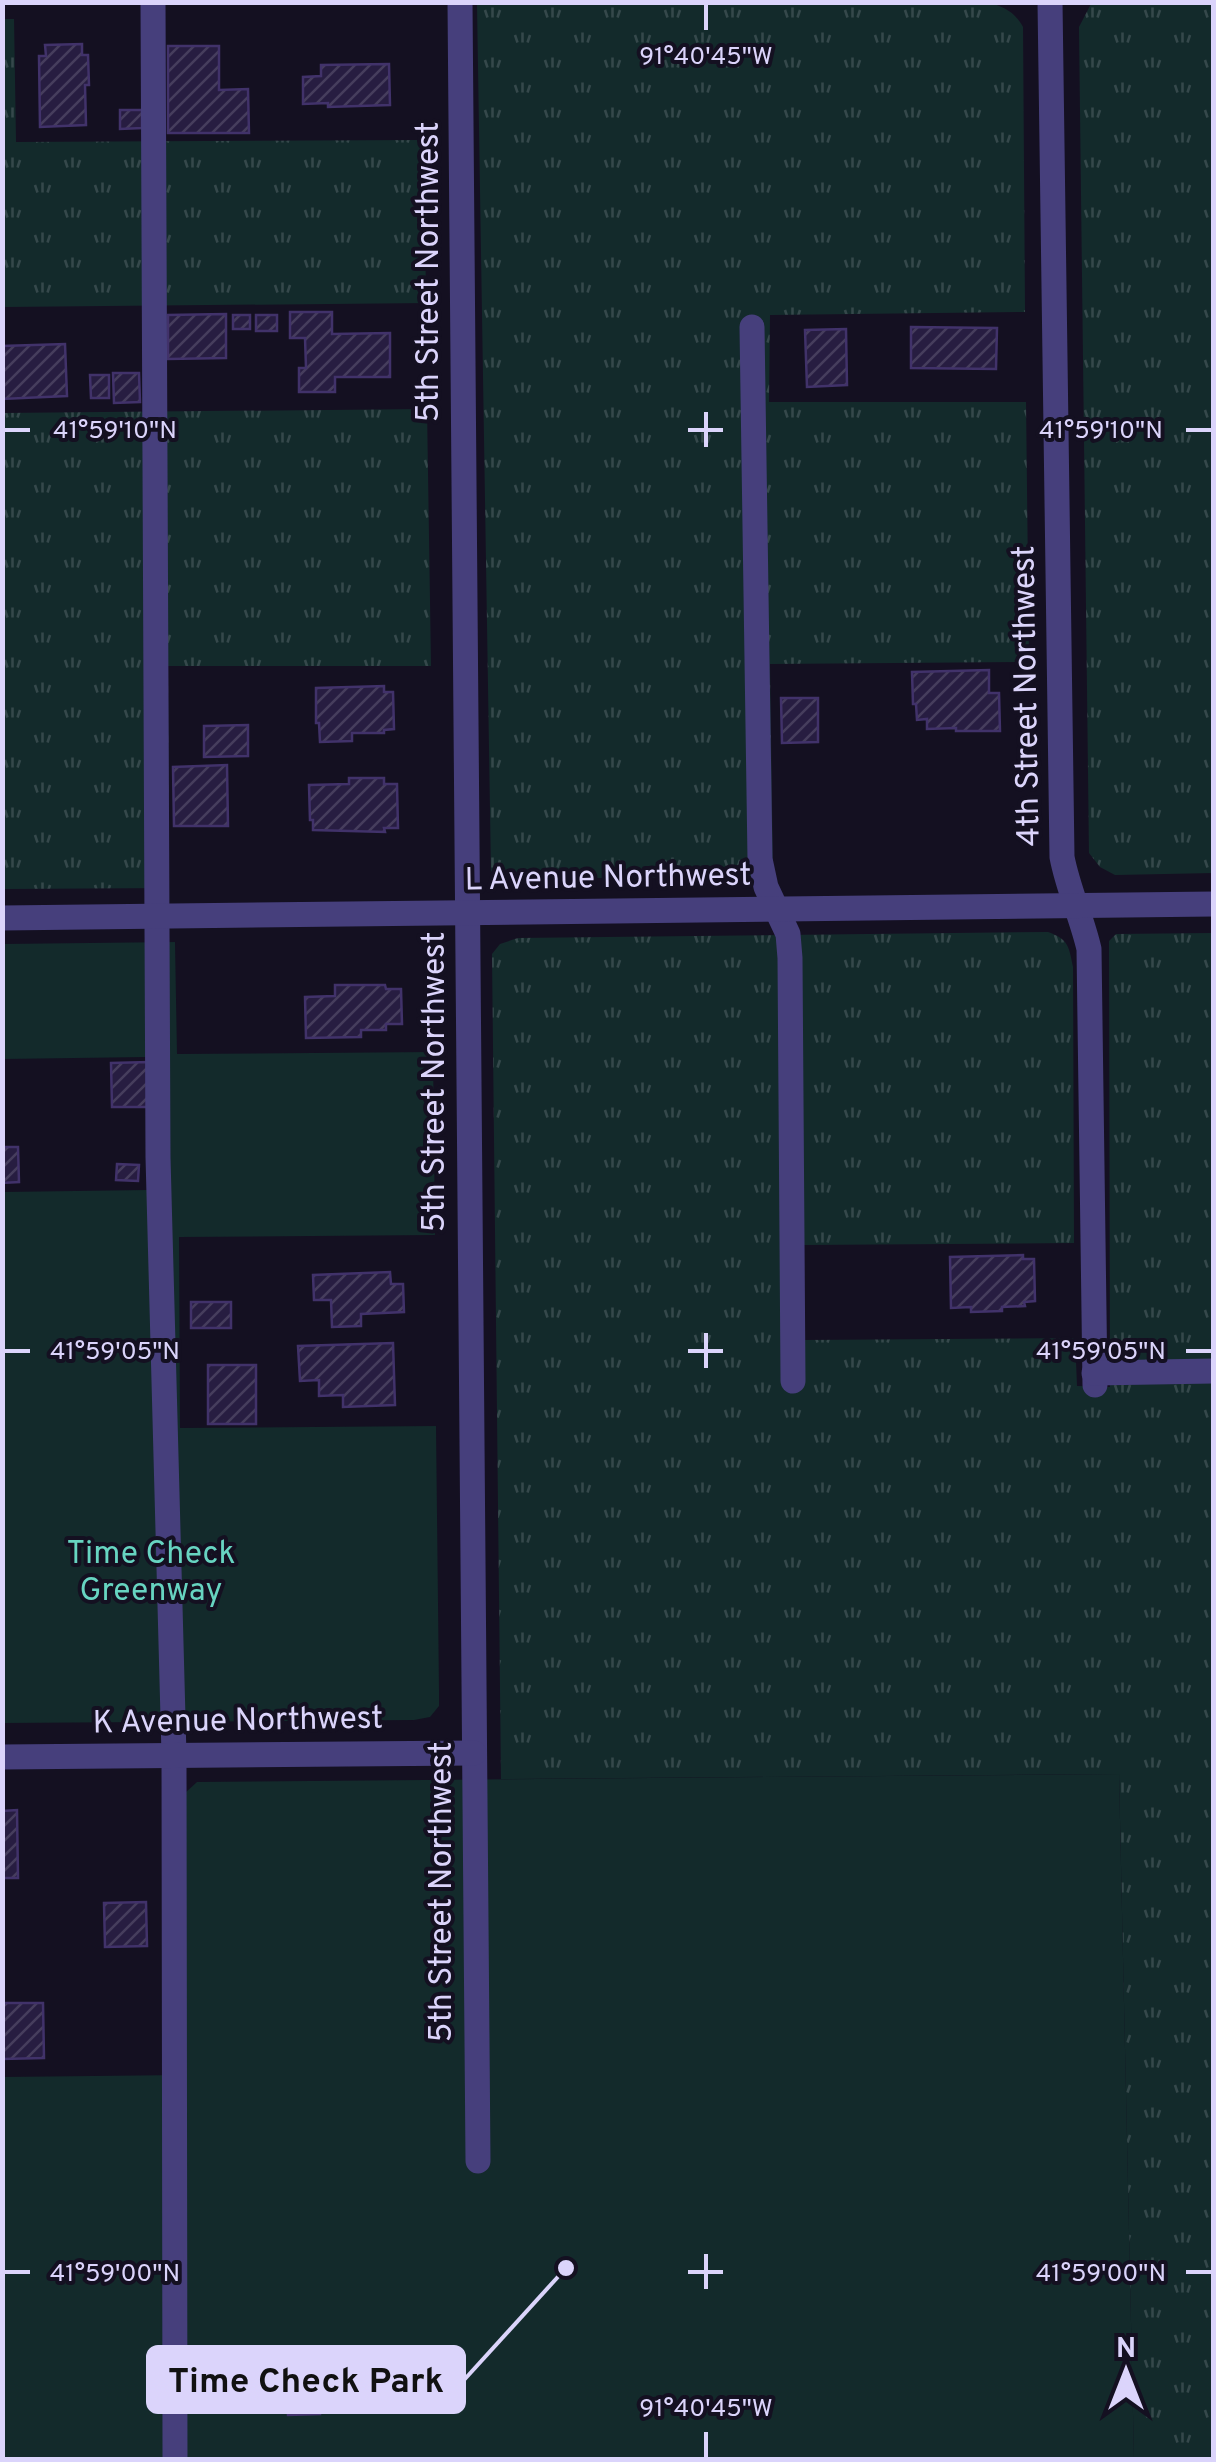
<svg xmlns="http://www.w3.org/2000/svg" width="1216" height="2462" viewBox="0 0 1216 2462" font-family="Overpass,sans-serif">
	<style>
		.grass { fill: url(#grass-tufts) }
		.green { fill: #132a2b }
		.building { fill: url(#building-hatch); stroke: #41326a; stroke-width: 2.5 }
		.lines { fill: none; stroke-linecap: round; stroke-linejoin: round }
		.minor { stroke: #463f7c; stroke-width: 25 }
		.ticks { fill: none; stroke: #dbd4fb; stroke-width: 4 }
		.labels { text-anchor: middle; dominant-baseline: central; stroke-width: 8; stroke-linejoin: round; paint-order: stroke }
		.street-label { font-size: 32px; fill: #dbd4fb; stroke: #141021 }
		.park-label { font-size: 32px; fill: #67d4c1; stroke: #141021 }
		.ticks-label { font-size: 25px; text-anchor: middle; fill: #dbd4fb; stroke: #141021; stroke-width: 8; stroke-linejoin: round; paint-order: stroke }
		.leader { fill: none; stroke: #dbd4fb; stroke-width: 4 }
		.callout-dot { fill: #dbd4fb; stroke: #141021; stroke-width: 4 }
		.callout { fill: #dbd4fb; stroke: #dbd4fb; stroke-width: 4 }
		.callout-label { font-size: 35px; text-anchor: middle; font-weight: bold; fill: #111 }
	</style>
	<defs>
		<pattern id="grass-tufts" width="24" height="20" patternUnits="userSpaceOnUse" patternTransform="scale(2.5)"><rect width="24" height="20" fill="#132a2b"/><path d="M3 7l-1-3M5 7V3M7 7l1-3M15 17l-1-3M17 17v-4M19 17l1-3" fill="none" stroke="#35484b"/></pattern>
		<pattern id="building-hatch" width="6" height="6" patternUnits="userSpaceOnUse" patternTransform="scale(2.5)"><rect width="6" height="6" fill="#271d41"/><path d="M-1 1l2-2M0 6l6-6M5 7l2-2" fill="none" stroke="#463d5d"/></pattern>
	</defs>
	<rect width="100%" height="100%" fill="#141021"/>
	<!-- grass -->
	<g class="grass">
		<path d="M987,2c17,5 27,9 36,25l2,285 -255,3 -1,87h257l3,260 -259,2 3,212 -275,3 -7,-8 -14,-868z"/>
		<polygon points="1092,2 1213,3 1213,873 1115,875 1100,867 1089,853 1079,27"/>
		<polygon points="2,19 14,19 16,142 424,140 426,303 3,307"/>
		<polygon points="427,409 431,666 168,666 169,888 3,889 2,413"/>
		<path d="M1048,932c20,7 21,14 25,35l1,276 -272,2 1,95 272,-2 2,48 33,1 -1,-446 7,-7 97,-1v1526h-79l-15,-685 -618,5 -9,-825 8,-10 18,-6z"/>
	</g>
	<!-- green -->
	<g class="green">
		<polygon points="175,942 177,1054 433,1052 435,1235 179,1237 180,1428 436,1426 439,1690 439,1706 430,1717 414,1720 3,1723 3,1192 148,1190 147,1057 3,1059 2,944"/>
		<polygon points="1119,1774 1134,2459 3,2459 2,2077 184,2075 185,1793 197,1782"/>
	</g>
	<!-- building -->
	<g class="building">
		<polygon points="82,44 82,55 88,55 89,85 85,85 86,125 40,127 39,56 46,56 45,45"/>
		<polygon points="168,46 219,46 219,90 248,89 249,133 168,133"/>
		<polygon points="389,64 390,105 328,107 328,103 303,104 303,77 321,76 321,65"/>
		<polygon points="120,110 142,110 142,128 120,129"/>
		<polygon points="290,312 332,312 332,334 390,333 390,377 335,377 335,392 299,392 299,368 306,368 305,338 290,338"/>
		<polygon points="226,314 226,358 168,359 168,315"/>
		<rect x="233" y="315" width="17" height="14"/>
		<rect x="256" y="315" width="21" height="16"/>
		<polygon points="911,327 997,328 996,369 911,368"/>
		<polygon points="846,329 847,385 807,387 805,330"/>
		<polygon points="65,344 67,396 2,399 2,346"/>
		<polygon points="113,373 139,373 140,402 114,403"/>
		<polygon points="90,375 109,375 109,398 91,398"/>
		<polygon points="989,670 989,693 999,693 1000,731 956,731 956,728 927,729 927,719 917,720 916,704 913,704 912,672"/>
		<polygon points="384,686 384,692 393,692 394,729 384,730 384,733 352,733 352,741 320,742 319,723 316,723 316,688"/>
		<polygon points="781,698 818,698 818,742 782,743"/>
		<polygon points="248,725 248,756 204,757 204,726"/>
		<polygon points="227,765 228,826 174,826 173,767"/>
		<polygon points="349,778 384,778 384,784 397,784 398,828 384,828 385,832 313,830 313,820 310,820 309,785 349,784"/>
		<polygon points="335,985 385,985 386,989 401,989 402,1024 386,1024 386,1030 361,1030 361,1037 306,1038 305,997 335,996"/>
		<polygon points="149,1062 150,1107 112,1107 111,1063"/>
		<polygon points="2,1147 18,1147 19,1182 2,1183"/>
		<polygon points="117,1164 139,1165 138,1181 116,1180"/>
		<polygon points="1023,1255 1023,1259 1034,1259 1035,1301 1024,1302 1025,1306 1002,1307 1002,1311 971,1312 971,1307 951,1308 950,1257"/>
		<polygon points="390,1272 391,1284 403,1284 404,1312 361,1314 361,1326 332,1327 331,1300 314,1300 313,1275"/>
		<rect x="191" y="1302" width="40" height="26"/>
		<polygon points="393,1343 395,1405 343,1407 343,1395 319,1396 319,1380 300,1381 298,1346"/>
		<rect x="208" y="1365" width="48" height="59"/>
		<polygon points="17,1810 18,1878 2,1878 2,1811"/>
		<polygon points="146,1902 147,1946 105,1947 104,1903"/>
		<polygon points="2,2003 43,2003 44,2058 2,2059"/>
		<polygon points="318,2381 320,2414 288,2415 286,2383"/>
	</g>
	<g class="lines">
		<!-- minor -->
		<g class="minor">
			<polyline points="153,2 158,1157 174,1755 175,2460"/>
			<polyline points="460,2 478,2161"/>
			<path d="M1050,2l12,855c6,32 20,61 27,92l6,436"/>
			<polyline points="752,327 760,859 766,887 788,934 790,958 793,1381"/>
			<polyline points="2,918 1214,904"/>
			<polyline points="1094,1373 1214,1371"/>
			<polyline points="2,1757 474,1753"/>
		</g>
	</g>
	<!-- ticks -->
	<path class="ticks" d="M706,5v25M706,412v35M5,430h25M688,430h35M1186,430h25M706,1333v35M5,1351h25M688,1351h35M1186,1351h25M706,2254v35M5,2272h25M688,2272h35M1186,2272h25M706,2432v25"/>
	<g class="labels">
		<!-- street labels -->
		<g class="street-label">
			<text transform="translate(430 272) rotate(-90)">5th Street Northwest</text>
			<text transform="translate(1028 696) rotate(-91)">4th Street Northwest</text>
			<text transform="translate(608 879) rotate(-1)">L Avenue Northwest</text>
			<text transform="translate(436 1082) rotate(-90)">5th Street Northwest</text>
			<text transform="translate(238 1722) rotate(-1)">K Avenue Northwest</text>
			<text transform="translate(443 1892) rotate(-90)">5th Street Northwest</text>
		</g>
		<!-- park labels -->
		<g class="park-label">
			<text x="151" y="1555">Time Check<tspan x="151" dy="37">Greenway</tspan></text>
		</g>
	</g>
	<g class="ticks-label">
		<text x="706" y="64">91°40'45"W</text>
		<text x="115" y="438">41°59'10"N</text>
		<text x="1101" y="438">41°59'10"N</text>
		<text x="115" y="1359">41°59'05"N</text>
		<text x="1101" y="1359">41°59'05"N</text>
		<text x="115" y="2281">41°59'00"N</text>
		<text x="1101" y="2281">41°59'00"N</text>
		<text x="706" y="2416">91°40'45"W</text>
	</g>
	<!-- callouts -->
	<path class="leader" d="M566 2268L464 2380"/>
	<circle class="callout-dot" cx="566" cy="2268" r="10"/>
	<rect class="callout" x="148" y="2347" width="316" height="65" rx="10"/>
	<g class="callout-label">
		<text x="306" y="2392">Time Check Park</text>
	</g>
	<!-- border -->
	<rect width="1216" height="2462" fill="none" stroke="#dbd4fb" stroke-width="10"/>
	<!-- north arrow -->
	<g transform="translate(1126 2372)" stroke="#141021" stroke-width="8" paint-order="stroke">
	<path d="M0-8L18 38L0 25L-18 38Z" fill="#dbd4fb"/>
	<text y="-15" font-size="28" font-weight="bold" text-anchor="middle" fill="#dbd4fb">N</text>
	</g>
</svg>
